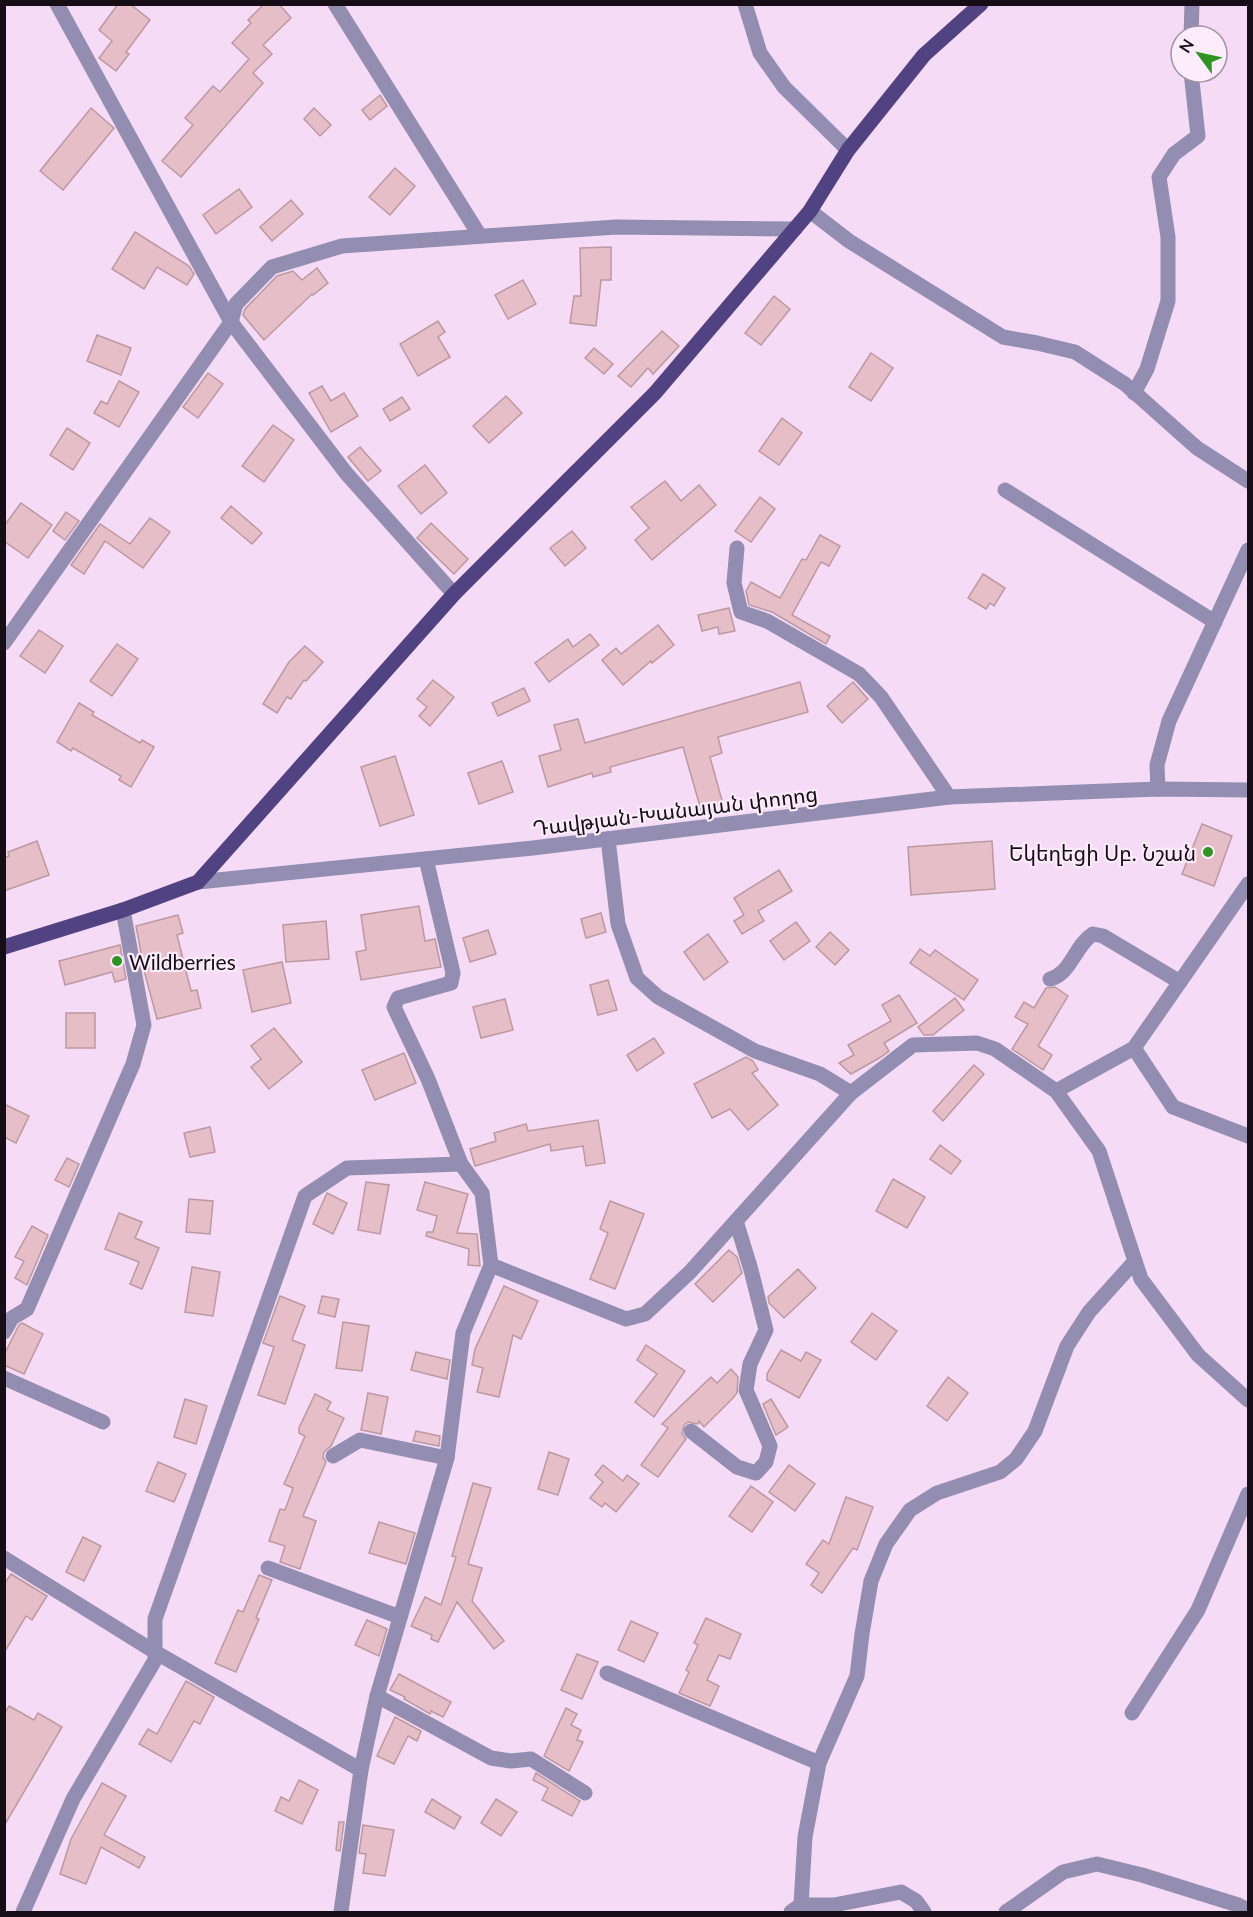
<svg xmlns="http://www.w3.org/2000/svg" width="1253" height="1917" viewBox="0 0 1253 1917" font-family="Lato,'Noto Sans Armenian',sans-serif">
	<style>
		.building { fill: #e5bec7; stroke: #bd98a1; stroke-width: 1.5 }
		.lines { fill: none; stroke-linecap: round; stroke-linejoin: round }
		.minor { stroke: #928db1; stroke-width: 15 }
		.major { stroke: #514381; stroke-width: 15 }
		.poi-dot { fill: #2b951f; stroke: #fdecfc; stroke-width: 2 }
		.labels { text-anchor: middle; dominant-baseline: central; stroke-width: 4.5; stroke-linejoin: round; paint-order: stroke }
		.street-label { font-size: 21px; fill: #160d16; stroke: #fdecfc }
		.poi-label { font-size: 21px; fill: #160d16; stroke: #fdecfc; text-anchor: end }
	</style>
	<rect width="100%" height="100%" fill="#f6dbf6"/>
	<!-- building -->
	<g class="building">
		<polygon points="118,4 130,4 150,20 126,52 129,54 116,71 99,58 112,41 99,30"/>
		<polygon points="264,4 279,4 291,18 263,45 272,54 253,73 263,83 181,177 162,161 193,125 185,118 213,86 220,92 249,59 232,43 251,23 248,20"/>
		<polygon points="380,95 387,106 370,120 362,110"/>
		<polygon points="91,108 114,128 63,190 40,171"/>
		<polygon points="314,108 331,125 320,136 304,119"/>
		<polygon points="395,168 415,186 390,215 369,197"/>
		<polygon points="239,189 252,207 216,234 203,215"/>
		<polygon points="291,200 303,214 272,241 260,227"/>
		<polygon points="135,232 189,266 194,274 187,285 157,267 144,289 112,269"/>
		<polygon points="611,247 611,280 601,280 596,326 570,323 574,296 581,296 580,248"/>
		<polygon points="317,268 328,283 313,295 312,294 264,340 243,315 245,309 277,276 293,271 302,280"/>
		<polygon points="523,280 536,304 508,319 495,295"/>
		<polygon points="774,296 790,309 761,345 745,333"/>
		<polygon points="438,321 445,332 438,337 450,357 418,376 400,344"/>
		<polygon points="662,331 679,346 653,374 648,368 631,387 618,376"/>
		<polygon points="97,335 131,348 121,375 87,361"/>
		<polygon points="594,348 613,364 604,374 585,358"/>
		<polygon points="871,353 893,368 871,401 849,387"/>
		<polygon points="208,373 223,384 198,418 183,407"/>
		<polygon points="119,381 139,392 119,427 94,413 101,401 107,404"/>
		<polygon points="322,386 331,401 344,393 358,416 331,432 309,393"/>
		<polygon points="506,396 522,413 489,443 473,426"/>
		<polygon points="402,397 410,409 390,421 383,409"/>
		<polygon points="782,418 802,433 779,465 759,451"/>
		<polygon points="273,425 294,440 264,482 242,466"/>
		<polygon points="67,428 90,443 73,470 50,455"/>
		<polygon points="360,447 381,471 368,481 348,457"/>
		<polygon points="425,465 447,493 421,514 398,486"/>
		<polygon points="665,481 681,501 699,485 716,505 652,560 635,540 649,528 631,507"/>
		<polygon points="760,497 775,509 751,542 735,531"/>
		<polygon points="21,503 52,525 28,558 4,541 4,526"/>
		<polygon points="231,506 262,533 252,544 221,518"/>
		<polygon points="66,512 79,521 65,540 53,531"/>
		<polygon points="150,518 170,532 143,568 105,541 84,574 71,565 100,524 130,544"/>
		<polygon points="431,523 468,559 454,574 417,538"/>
		<polygon points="572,531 586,548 565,566 550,548"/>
		<polygon points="820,535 840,546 829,566 821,562 792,615 830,636 826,644 772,612 749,605 746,591 751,582 780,598 802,559 806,560"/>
		<polygon points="983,574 1005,588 994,606 990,603 986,609 968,598"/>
		<polygon points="729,608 735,631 719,634 718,627 702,631 698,615"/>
		<polygon points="658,625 674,645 652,663 651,661 623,685 602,660 616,648 621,654"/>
		<polygon points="39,630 63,646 45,673 20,656"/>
		<polygon points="590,634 599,645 549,682 535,663 568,639 573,647"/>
		<polygon points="117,644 138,659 112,696 90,681"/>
		<polygon points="305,646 323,662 306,681 304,680 291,699 287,697 277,713 263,704 289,662"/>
		<polygon points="433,680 454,697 430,726 419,716 427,707 417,699"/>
		<polygon points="800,682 808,712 718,737 722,753 710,757 723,804 701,810 683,747 610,767 611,772 593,777 592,773 548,787 539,756 561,750 554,725 578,719 585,743"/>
		<polygon points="853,682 868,699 842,723 827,706"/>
		<polygon points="524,688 530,701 498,716 492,703"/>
		<polygon points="79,703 94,712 92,715 140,743 142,740 154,747 131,787 119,780 121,776 73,748 71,751 57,742"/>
		<polygon points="395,756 414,815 380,826 361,767"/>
		<polygon points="502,761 513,792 479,804 468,773"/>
		<polygon points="1202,824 1232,836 1214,886 1182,874"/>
		<polygon points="37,841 49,875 4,891 4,858 9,856 8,852"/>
		<polygon points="992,841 995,889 911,895 908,847"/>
		<polygon points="779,870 792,891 758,911 764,921 742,934 734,921 744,915 734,898"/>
		<polygon points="419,906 425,941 435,939 441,967 361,980 356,952 366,950 361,915"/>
		<polygon points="601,913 606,932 586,938 581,919"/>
		<polygon points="178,915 183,933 177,935 191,991 197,990 201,1008 157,1019 145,974 136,926"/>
		<polygon points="326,921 329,959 286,962 283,925"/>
		<polygon points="796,922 810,941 784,960 770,941"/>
		<polygon points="488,930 496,954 470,962 463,938"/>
		<polygon points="830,932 849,950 835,965 816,947"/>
		<polygon points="708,934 728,962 704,980 684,952"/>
		<polygon points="120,945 126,979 115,982 112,972 65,985 59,961"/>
		<polygon points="920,949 930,956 935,950 978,980 964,1000 910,963"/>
		<polygon points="282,962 291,1003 252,1012 243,970"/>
		<polygon points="608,980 617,1010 598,1015 590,985"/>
		<polygon points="1055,987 1068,996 1038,1046 1052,1055 1043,1070 1012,1049 1028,1024 1015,1017 1024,1002 1034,1008 1046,988"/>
		<polygon points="899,995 917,1023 884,1043 889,1051 881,1057 851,1074 839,1063 854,1055 848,1045 891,1021 882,1005"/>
		<polygon points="955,998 964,1010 933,1035 924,1035 918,1027"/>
		<polygon points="505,999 513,1030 481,1038 473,1007"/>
		<rect x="66" y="1013" width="29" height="35"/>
		<polygon points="274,1028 302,1062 269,1089 251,1067 261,1059 251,1046"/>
		<polygon points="654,1038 664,1053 637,1071 627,1055"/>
		<polygon points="404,1053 416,1083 375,1100 362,1070"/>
		<polygon points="746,1057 753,1061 758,1070 752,1073 778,1105 748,1130 730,1109 712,1118 694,1084"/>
		<polygon points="974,1065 984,1074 943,1121 933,1111"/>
		<polygon points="4,1104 29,1116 16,1143 4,1137"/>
		<polygon points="598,1120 605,1163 586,1166 583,1146 551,1151 550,1144 475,1166 470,1149 496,1141 494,1133 526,1124 528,1131"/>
		<polygon points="210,1127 215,1152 190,1157 184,1133"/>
		<polygon points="940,1145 961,1161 951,1174 930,1159"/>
		<polygon points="67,1158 79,1164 69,1187 55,1180"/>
		<polygon points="893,1179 925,1197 907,1228 876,1211"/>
		<polygon points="366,1182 389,1185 380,1234 358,1230"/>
		<polygon points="425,1182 468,1194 457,1233 477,1234 480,1266 468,1265 469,1249 426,1236 427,1232 433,1232 437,1216 417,1210"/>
		<polygon points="327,1193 347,1203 333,1234 313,1224"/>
		<polygon points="189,1199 213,1201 210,1234 186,1232"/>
		<polygon points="610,1201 644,1214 615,1289 590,1279 608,1233 600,1229"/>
		<polygon points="119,1213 142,1222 135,1238 159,1248 142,1289 130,1284 139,1262 105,1249"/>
		<polygon points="32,1226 48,1235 27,1285 15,1278 24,1261 15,1257"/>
		<polygon points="729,1250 737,1257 742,1273 713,1302 695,1284"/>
		<polygon points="192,1267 220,1272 213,1316 185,1312"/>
		<polygon points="798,1269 816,1288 784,1318 769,1303 768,1297"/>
		<polygon points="504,1286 538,1301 521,1339 513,1335 499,1397 477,1392 483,1368 472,1365 475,1349"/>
		<polygon points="280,1296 305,1306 292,1340 305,1345 285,1404 258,1395 274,1347 263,1343"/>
		<polygon points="322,1296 339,1299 335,1317 318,1313"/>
		<polygon points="872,1313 897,1331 876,1360 851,1342"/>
		<polygon points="343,1322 369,1326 362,1371 336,1368"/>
		<polygon points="22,1323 43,1334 24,1374 4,1365 4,1355 19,1325"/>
		<polygon points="646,1345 685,1371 654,1417 635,1402 657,1374 637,1360"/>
		<polygon points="781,1350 801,1361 806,1352 821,1360 799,1398 767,1380 767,1374"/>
		<polygon points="416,1352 450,1360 447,1379 411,1370"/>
		<polygon points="731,1369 738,1377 737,1393 732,1399 704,1427 699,1421 698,1424 688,1422 684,1425 682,1434 686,1439 658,1477 641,1465 668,1428 662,1424 711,1377 717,1383"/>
		<polygon points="948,1377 968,1393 947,1421 927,1406"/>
		<polygon points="368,1393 388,1397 381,1434 361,1430"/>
		<polygon points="315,1394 331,1402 327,1410 344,1418 331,1446 324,1452 323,1457 326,1462 303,1516 316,1521 300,1569 280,1562 285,1546 269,1541 280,1509 285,1510 293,1488 284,1484 305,1436 299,1433 299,1428"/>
		<polygon points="185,1399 207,1406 196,1444 174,1437"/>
		<polygon points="771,1399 788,1427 776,1435 763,1404"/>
		<polygon points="416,1431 440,1436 439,1446 413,1441"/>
		<polygon points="549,1452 569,1459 558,1495 538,1489"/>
		<polygon points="158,1462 186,1474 174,1502 146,1491"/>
		<polygon points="603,1465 623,1481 627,1475 639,1484 616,1512 605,1503 602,1507 590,1498 603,1482 595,1475"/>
		<polygon points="789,1465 815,1484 795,1511 769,1492"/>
		<polygon points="473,1483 491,1488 468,1564 482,1568 472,1601 504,1641 494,1649 457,1602 438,1642 431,1639 432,1635 411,1626 425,1597 441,1605 456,1557 452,1556"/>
		<polygon points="751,1486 773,1502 752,1532 729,1516"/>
		<polygon points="846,1497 873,1507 857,1550 853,1548 822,1593 811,1585 819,1573 806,1564 823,1540 829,1544"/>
		<polygon points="379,1522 415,1533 406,1564 369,1553"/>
		<polygon points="83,1537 101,1546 84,1581 66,1572"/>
		<polygon points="11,1574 47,1596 32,1620 26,1616 4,1653 4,1584"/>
		<polygon points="259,1575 272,1580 256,1618 259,1619 236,1672 215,1663 238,1610 243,1612"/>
		<polygon points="706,1618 741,1634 730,1659 719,1655 707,1680 719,1686 710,1706 679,1693 689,1672 686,1670 698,1645 694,1643"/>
		<polygon points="367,1620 387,1629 379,1656 355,1645"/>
		<polygon points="631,1621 658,1633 644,1662 618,1650"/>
		<polygon points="577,1654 598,1662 582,1699 561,1690"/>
		<polygon points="399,1674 451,1702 443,1717 431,1711 430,1714 404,1699 405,1697 390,1690"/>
		<polygon points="186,1681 214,1697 200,1724 194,1721 171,1762 139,1744 148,1729 157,1734"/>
		<polygon points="9,1706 34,1720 38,1713 62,1727 4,1826 4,1714"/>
		<polygon points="566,1708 577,1714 571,1725 581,1730 577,1740 583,1742 569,1771 544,1756"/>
		<polygon points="395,1717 421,1731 417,1741 408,1736 394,1764 377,1756"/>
		<polygon points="536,1773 580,1801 572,1816 542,1800 548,1788 533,1780"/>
		<polygon points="299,1780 318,1790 302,1824 275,1811 281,1797 289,1801"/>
		<polygon points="102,1783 126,1796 104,1835 145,1857 139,1868 101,1847 86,1884 60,1874 71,1839"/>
		<polygon points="432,1799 461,1817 454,1829 425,1812"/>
		<polygon points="496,1799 517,1812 501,1836 481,1823"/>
		<polygon points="339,1822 344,1822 340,1851 336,1850"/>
		<polygon points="363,1825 394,1830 385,1876 363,1873 366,1854 359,1853"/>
	</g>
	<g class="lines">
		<!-- minor -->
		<g class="minor">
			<polyline points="57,4 231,322 346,473 454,594"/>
			<polyline points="335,4 480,236"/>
			<polyline points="745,4 760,53 784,87 848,150"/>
			<polyline points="1191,36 1192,4"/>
			<polyline points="810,211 849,241 1003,337 1037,343 1075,352 1125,384 1197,448 1248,481"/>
			<polyline points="1134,393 1147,369 1168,301 1168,237 1159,177 1174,154 1198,136 1191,72"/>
			<polyline points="1005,490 1215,622"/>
			<polyline points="737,548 734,583 741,612 767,621 859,674 881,697 949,797"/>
			<polyline points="4,643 231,322 236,304 272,267 342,246 616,227 795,229"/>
			<polyline points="1158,789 1157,765 1169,721 1248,550"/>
			<polyline points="608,839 618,924 637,978 658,997 755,1051 820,1074 851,1093"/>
			<polyline points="198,882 533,848 949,797 1158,789 1248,790"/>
			<path d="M1050,979c21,-5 25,-34 43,-45l10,2 77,46"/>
			<polyline points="1134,1048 1173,1107 1248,1136"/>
			<polyline points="1056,1091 1134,1048 1248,884"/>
			<polyline points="1135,1261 1141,1279 1198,1355 1248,1400"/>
			<polyline points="491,1265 626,1319 645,1314 690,1272 851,1093 913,1045 977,1043 995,1049 1056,1091 1099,1151 1135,1261 1089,1312 1067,1346 1035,1431 1016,1459 1000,1472 937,1493 910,1510 886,1544 871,1581 862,1634 857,1676 819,1763 805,1837 801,1905"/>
			<polyline points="4,1332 12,1318 27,1309 133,1064 144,1025 123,910"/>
			<polyline points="4,1378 103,1422"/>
			<polyline points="691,1431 737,1467 756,1473 766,1462 770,1446 746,1390 750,1364 766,1330 751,1270 736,1221"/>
			<polyline points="333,1456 360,1440 447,1458"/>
			<polyline points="4,1558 155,1652 361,1770"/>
			<polyline points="268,1568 400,1617"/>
			<polyline points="607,1673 819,1763"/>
			<polyline points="377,1696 491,1758 511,1761 531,1759 585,1793"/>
			<polyline points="1132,1713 1198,1610 1248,1494"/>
			<polyline points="23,1912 73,1799 155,1660 155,1619 305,1196 347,1168 461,1164"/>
			<polyline points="341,1912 361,1770 377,1696 447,1458 463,1333 491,1265 482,1193 461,1164 428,1079 394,1007 398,998 451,983 453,973 426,859"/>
			<polyline points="791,1912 801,1905 834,1905 901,1892 916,1901 924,1912"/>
			<polyline points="1006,1912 1063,1872 1097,1864 1142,1875 1238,1905 1248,1910"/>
		</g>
		<!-- major -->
		<polyline class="major" points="4,947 123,910 198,882 454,594 655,393 810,211 848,150 924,55 981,4"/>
	</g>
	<!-- markers -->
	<g class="poi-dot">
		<circle cx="1208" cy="852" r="6"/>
		<circle cx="117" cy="961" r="6"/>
	</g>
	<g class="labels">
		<!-- street labels -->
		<g class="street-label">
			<text transform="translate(675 810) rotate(-7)">Դավթյան-Խանայան փողոց</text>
		</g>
		<!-- poi labels -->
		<g class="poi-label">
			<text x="1196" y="852">Եկեղեցի Սբ. Նշան</text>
			<text x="129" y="961" text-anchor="start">Wildberries</text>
		</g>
	</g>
	<!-- border -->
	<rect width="1253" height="1917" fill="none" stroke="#160d16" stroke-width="12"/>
	<!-- north arrow -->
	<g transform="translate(1199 54) rotate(303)"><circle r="28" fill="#fdecfc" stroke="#a193a0" stroke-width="1.5"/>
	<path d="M0-4.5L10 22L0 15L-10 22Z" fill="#2b951f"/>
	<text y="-9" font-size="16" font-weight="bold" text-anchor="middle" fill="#160d16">N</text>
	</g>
</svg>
